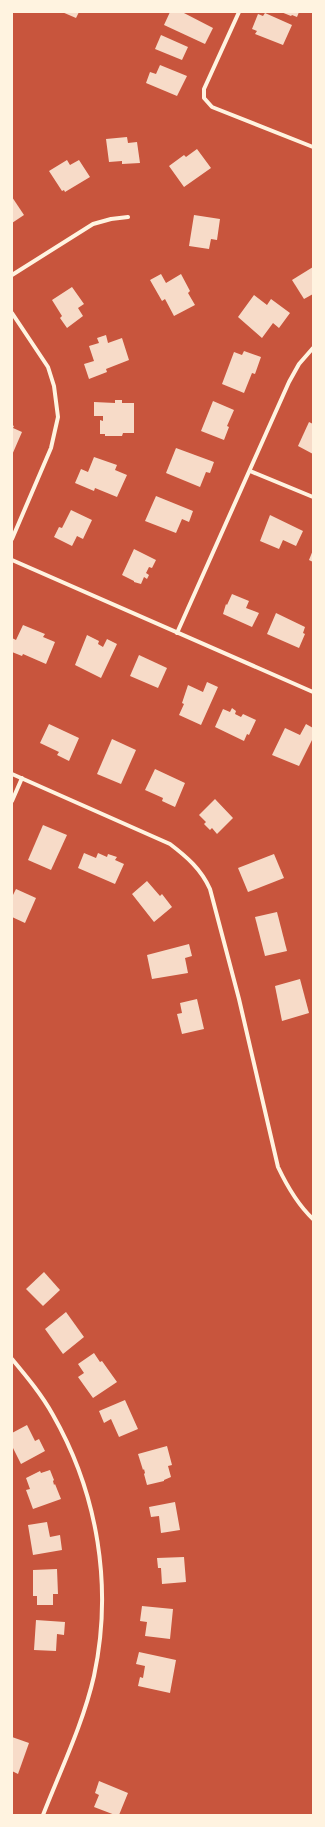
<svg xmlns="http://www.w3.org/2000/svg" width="325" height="1827" viewBox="0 0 325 1827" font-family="Lora,serif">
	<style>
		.building { fill: #f7dbc8 }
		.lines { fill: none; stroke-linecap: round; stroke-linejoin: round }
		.minor { stroke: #fff3e0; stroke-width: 4 }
	</style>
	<rect width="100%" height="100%" fill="#c8553d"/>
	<!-- building -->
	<g class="building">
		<polygon points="62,12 79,12 76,18"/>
		<polygon points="170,12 182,12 213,28 205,44 164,25"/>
		<polygon points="281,12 299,12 297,17 292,15 291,16"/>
		<polygon points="265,13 292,25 283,45 255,34 257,31 252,29 258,14 263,16"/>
		<polygon points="161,35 188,47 182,60 155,49"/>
		<polygon points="160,65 187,76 177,96 146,83 150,72 156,74"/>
		<polygon points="127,137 128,143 137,142 140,163 122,164 122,161 109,162 106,139"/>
		<polygon points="197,149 211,168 184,187 169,166 184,155 186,157"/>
		<polygon points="67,160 70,165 79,160 90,177 65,192 64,190 62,191 49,171"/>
		<polygon points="12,197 24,215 12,223"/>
		<polygon points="194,215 220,219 217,240 211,239 209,249 189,246"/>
		<polygon points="313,267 313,294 304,299 292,280"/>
		<polygon points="161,274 166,283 181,274 190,291 188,293 195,305 174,316 165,299 162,301 150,280"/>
		<polygon points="72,287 84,304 78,308 83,316 67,328 60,318 62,316 52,300"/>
		<polygon points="254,295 267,305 271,299 290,313 279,328 273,323 262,338 238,317"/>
		<polygon points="106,335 108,343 122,338 129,360 106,369 107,372 89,379 84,364 94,361 89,346 99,343 97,338"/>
		<polygon points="244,351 261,357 255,374 252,373 244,393 222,384 234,352 242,355"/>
		<polygon points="115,400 122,400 122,403 134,403 134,433 123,433 122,436 105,436 105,434 100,434 100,420 103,421 103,416 94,416 94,402 115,403"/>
		<polygon points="213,401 234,410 227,426 229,427 224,440 201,431"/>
		<polygon points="309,422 313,424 313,454 298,446"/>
		<polygon points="12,425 14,426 13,428 22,432 12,455"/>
		<polygon points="176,448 214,462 210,473 206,472 200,487 166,473"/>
		<polygon points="94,457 117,465 115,470 127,475 117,497 95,488 94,491 75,483 81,469 88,472"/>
		<polygon points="156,496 193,511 189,522 182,519 176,533 145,521"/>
		<polygon points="71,510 92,520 83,539 77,536 72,546 54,537 59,527 62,528"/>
		<polygon points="270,515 303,531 296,546 283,540 279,549 260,541"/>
		<polygon points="134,549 156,560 152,568 149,567 146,573 149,575 147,579 144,577 141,584 134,582 134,581 122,575"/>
		<polygon points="313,550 313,562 309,560"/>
		<polygon points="232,594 249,601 246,608 259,613 252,627 223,614 226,604 227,605"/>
		<polygon points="276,613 305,627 303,633 305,634 299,648 267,634"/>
		<polygon points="23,625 45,634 43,637 55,642 46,664 23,654 22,656 12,652 12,638 16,640"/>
		<polygon points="87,635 99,641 98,644 103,647 107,639 117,644 101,678 75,665"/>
		<polygon points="139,655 167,668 158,688 130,676"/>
		<polygon points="207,682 218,687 201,725 179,715 184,704 182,703 188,685 203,692"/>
		<polygon points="232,708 236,711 235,714 241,717 243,714 256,720 249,735 247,734 244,741 215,727 223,709 230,712"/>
		<polygon points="49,724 79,738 69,761 57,755 59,752 40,743"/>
		<polygon points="306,724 313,728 313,738 299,766 272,755 285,728 300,735"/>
		<polygon points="112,739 136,750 121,784 97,774"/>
		<polygon points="155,769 185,783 175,807 162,801 163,798 145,790"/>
		<polygon points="215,799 233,818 217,834 212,828 210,830 204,824 206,822 199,815"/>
		<polygon points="43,825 67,835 51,870 28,860"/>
		<polygon points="84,853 96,858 98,853 107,857 108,854 117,857 115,860 124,864 115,884 78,868"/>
		<polygon points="274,854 284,878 248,892 238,868"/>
		<polygon points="147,881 160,896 162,894 172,907 154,922 132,894"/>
		<polygon points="16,889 36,898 25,923 12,917 12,897"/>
		<polygon points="277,912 287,951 265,956 255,917"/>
		<polygon points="189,944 192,956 185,958 188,973 152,979 147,955"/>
		<polygon points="300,979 309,1013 282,1021 275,986"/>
		<polygon points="197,999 204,1029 182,1034 177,1014 182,1013 180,1003"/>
		<polygon points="44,1272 60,1290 43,1306 26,1289"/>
		<polygon points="66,1312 84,1337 63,1354 45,1329"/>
		<polygon points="94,1353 100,1362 102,1361 117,1382 93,1398 78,1377 84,1373 78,1364"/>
		<polygon points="125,1400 138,1429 119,1437 111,1419 104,1423 99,1411"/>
		<polygon points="27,1425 35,1441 39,1439 45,1451 21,1464 12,1446 12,1433"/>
		<polygon points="167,1446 172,1465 168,1466 171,1477 164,1480 164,1481 147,1485 144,1474 145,1473 144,1469 143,1470 138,1454"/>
		<polygon points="50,1470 54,1480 53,1481 54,1485 55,1484 61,1499 33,1509 26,1490 30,1489 26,1478 40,1471 41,1473"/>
		<polygon points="175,1502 180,1530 161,1533 159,1516 151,1517 149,1507"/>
		<polygon points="47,1522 50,1537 60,1535 62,1550 33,1555 28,1525"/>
		<polygon points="184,1557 186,1582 162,1584 161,1568 158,1568 157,1558"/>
		<polygon points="57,1569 58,1594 53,1594 53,1605 37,1605 37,1596 33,1596 33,1570"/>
		<polygon points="142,1606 173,1609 170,1639 145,1636 147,1622 140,1621"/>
		<polygon points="36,1620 65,1622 64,1635 57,1634 56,1651 34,1650"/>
		<polygon points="139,1652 176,1660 170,1693 138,1686 140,1677 143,1678 145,1666 136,1664"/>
		<polygon points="12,1737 29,1743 18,1774 12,1771"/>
		<polygon points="99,1781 128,1793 119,1815 115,1815 94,1807 99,1795 95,1793"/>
	</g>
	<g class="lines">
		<!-- minor -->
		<g class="minor">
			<polyline points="239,12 204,89 204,98 212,107 313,147"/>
			<polyline points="12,275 93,224 111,219 128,217"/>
			<polyline points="12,313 48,367 54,386 58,417 51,448 12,539"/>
			<polyline points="250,471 313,497"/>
			<polyline points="12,560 313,692"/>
			<polyline points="177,633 289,382 299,364 313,348"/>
			<path d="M12,774l158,70c17,13 31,25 40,45l29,110 39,168c9,19 19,37 35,52"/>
			<polyline points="12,801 22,778"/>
			<path d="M12,1359c15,18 30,36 41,56 45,79 60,172 41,261 -11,48 -33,93 -51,139"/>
		</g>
	</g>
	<!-- border -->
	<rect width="325" height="1827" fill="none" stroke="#fff3e0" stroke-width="26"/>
</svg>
